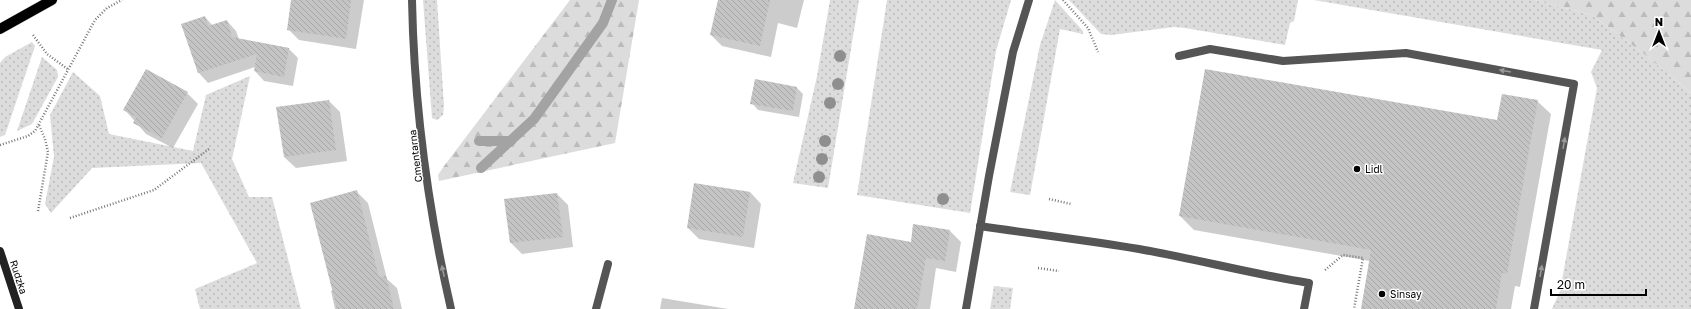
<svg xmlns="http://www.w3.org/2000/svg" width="1691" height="309" viewBox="0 0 1691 309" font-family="'Golos Text',sans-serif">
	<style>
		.grass { fill: url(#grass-dots) }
		.forest { fill: url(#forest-firs) }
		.shadow { fill: #0003 }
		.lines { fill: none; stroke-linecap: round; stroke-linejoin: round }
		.stream { stroke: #a3a3a3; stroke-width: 10 }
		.building { fill: url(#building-back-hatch) }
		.primary-casing { stroke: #dbdbdb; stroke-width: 11 }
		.path { stroke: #777; stroke-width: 2.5; stroke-dasharray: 1 2; stroke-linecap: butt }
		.lane { stroke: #555; stroke-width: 8 }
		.street { stroke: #555; stroke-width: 8 }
		.secondary { stroke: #222; stroke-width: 8 }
		.primary { stroke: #000; stroke-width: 10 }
		.tree { fill: #8f8f8f }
		.oneway { fill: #999 }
		.poi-dot { fill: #000; stroke: #fff; stroke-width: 1.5 }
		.labels { text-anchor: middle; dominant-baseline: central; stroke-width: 3; stroke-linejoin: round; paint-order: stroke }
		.street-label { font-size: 10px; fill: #000; stroke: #fff }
		.poi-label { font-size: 10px; fill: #000; stroke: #fff; text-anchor: start }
	</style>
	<defs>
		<pattern id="grass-dots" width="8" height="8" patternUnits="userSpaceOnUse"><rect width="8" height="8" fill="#dcdcdc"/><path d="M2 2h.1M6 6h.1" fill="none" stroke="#bbb" stroke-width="1.8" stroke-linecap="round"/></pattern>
		<pattern id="forest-firs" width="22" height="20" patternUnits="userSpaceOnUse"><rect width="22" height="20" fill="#dcdcdc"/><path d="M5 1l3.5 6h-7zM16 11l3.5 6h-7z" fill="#bbb"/></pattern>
		<pattern id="building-back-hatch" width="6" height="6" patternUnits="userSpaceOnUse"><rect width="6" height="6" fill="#c4c4c4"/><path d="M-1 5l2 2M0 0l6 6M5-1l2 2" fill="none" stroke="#a7a7a7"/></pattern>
	</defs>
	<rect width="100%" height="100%" fill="#fff"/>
	<!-- grass -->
	<g class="grass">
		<polygon points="423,0 437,0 444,106 443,115 437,120 432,118"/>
		<polygon points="830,0 859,0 828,188 793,183 817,76"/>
		<polygon points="887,0 1011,0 996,51 970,213 857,195"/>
		<polygon points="1055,0 1083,31 1083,34 1060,29 1030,195 1010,192 1040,45"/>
		<polygon points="1069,0 1298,0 1294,21 1290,23 1285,45 1185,28 1174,27 1111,35 1101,34"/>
		<polygon points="1314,0 1534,0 1592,15 1643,53 1691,93 1691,309 1552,309 1560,291 1597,88 1591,72 1602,50"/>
		<polygon points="32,42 35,46 5,135 0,137 0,63 5,57"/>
		<polygon points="42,57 57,70 58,77 32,124 17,131"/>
		<polygon points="73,72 100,96 109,134 193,151 206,95 250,76 232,159 249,197 272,197 301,309 200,309 195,289 257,263 201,163 92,168 51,213 45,204 54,157 50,115"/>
		<polygon points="994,286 1013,288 1010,309 990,309"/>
	</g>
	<!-- forest -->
	<g class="forest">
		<polygon points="570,0 639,0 615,143 439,181 438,175 444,166"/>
		<polygon points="1534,0 1691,0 1691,93 1643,53 1592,15"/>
	</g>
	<!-- shadow -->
	<g class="shadow">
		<polygon points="292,0 364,0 356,49 299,40 288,29"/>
		<polygon points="719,0 804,0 797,28 778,23 771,57 722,46 711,35"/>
		<polygon points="205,17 213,26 227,21 236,31 239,39 288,48 298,58 293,86 264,81 255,71 255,67 208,83 199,73 183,25"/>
		<polygon points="756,80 797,88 803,94 799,117 758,110 752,103"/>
		<polygon points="187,93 198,104 173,148 146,134 125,110"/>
		<polygon points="329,101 340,112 347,161 296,168 284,157"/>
		<polygon points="1537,101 1551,114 1520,287 1515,286 1511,309 1362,309 1370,261 1194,230 1180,216 1498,121"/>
		<polygon points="695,184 750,192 761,204 754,248 699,239 688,228"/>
		<polygon points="357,192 368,203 387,279 397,288 402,309 335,309 331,291 333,290"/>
		<polygon points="557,194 568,205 573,247 522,254 511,243 505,200"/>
		<polygon points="950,231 961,242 956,272 936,268 930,309 856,309 911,243"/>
		<polygon points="662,298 728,309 660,309"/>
	</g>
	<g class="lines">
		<!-- stream -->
		<g class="stream">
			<polyline points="479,141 511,141"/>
			<polyline points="481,168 534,119 603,23 612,0"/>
		</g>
	</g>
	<!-- building -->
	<g class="building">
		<polygon points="291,0 351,0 346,39 287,30"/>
		<polygon points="718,0 770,0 760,46 710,35"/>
		<polygon points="205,16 208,26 227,20 232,37 289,48 284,77 254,71 257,54 198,73 181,24"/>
		<polygon points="146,69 188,92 162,138 133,123 136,117 123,110"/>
		<polygon points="1205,69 1497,120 1502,94 1538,100 1507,274 1502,273 1496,309 1361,309 1371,250 1179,216"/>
		<polygon points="755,79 797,87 793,111 750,104"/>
		<polygon points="329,100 336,150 284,157 276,107"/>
		<polygon points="694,183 750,192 743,237 687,228"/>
		<polygon points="357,190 379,277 386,276 394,309 337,309 310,203"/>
		<polygon points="557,193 563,237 510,243 504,199"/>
		<polygon points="913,224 950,230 945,261 926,258 917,309 854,309 867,234 911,242"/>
	</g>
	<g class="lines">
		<defs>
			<polyline id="primary" points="0,29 52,0"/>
		</defs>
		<!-- primary casing -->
		<use href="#primary" class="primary-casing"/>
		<!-- path -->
		<g class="path">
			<polyline points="1063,0 1088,28 1098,52"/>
			<polyline points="33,35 47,54 69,70"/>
			<polyline points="0,145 28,136 35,131 95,20 107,8 122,0"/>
			<polyline points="1049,199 1071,204"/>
			<polyline points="38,211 48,152 45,139 39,125"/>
			<polyline points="70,218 154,190 209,149"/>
			<polyline points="1038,268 1059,271"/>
			<polyline points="1325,270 1343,255 1363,258 1354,309"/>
		</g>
		<!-- lane -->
		<g class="lane">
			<polyline points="1179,56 1210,49 1283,61 1406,53 1574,84 1534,309"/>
			<path d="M980,226c53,8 106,14 159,23 57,10 113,25 170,34l-5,26"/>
			<polyline points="966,309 989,176 1013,52 1029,0"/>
		</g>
		<!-- street -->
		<g class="street">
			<path d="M412,0c2,102 16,209 39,309"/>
			<polyline points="596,309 608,264"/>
		</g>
		<!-- secondary -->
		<polyline class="secondary" points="0,251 19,309"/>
		<!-- primary -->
		<use href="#primary" class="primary"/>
	</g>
	<!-- trees -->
	<g class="tree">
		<circle cx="840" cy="56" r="6"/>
		<circle cx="838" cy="84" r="6"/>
		<circle cx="830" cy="103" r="6"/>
		<circle cx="825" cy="141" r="6"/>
		<circle cx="822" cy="159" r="6"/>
		<circle cx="819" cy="177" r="6"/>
		<circle cx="943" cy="199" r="6"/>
	</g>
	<!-- one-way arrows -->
	<defs><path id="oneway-solid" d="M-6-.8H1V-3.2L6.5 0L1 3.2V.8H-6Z"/></defs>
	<g class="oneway">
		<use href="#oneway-solid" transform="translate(1505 71) rotate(-170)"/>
		<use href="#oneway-solid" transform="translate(1564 143) rotate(-80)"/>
		<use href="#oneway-solid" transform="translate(443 271) rotate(-102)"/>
		<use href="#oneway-solid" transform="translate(1541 271) rotate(-80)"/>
	</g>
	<!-- markers -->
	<g class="poi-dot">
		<circle cx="1357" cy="169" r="4"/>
		<circle cx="1382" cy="294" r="4"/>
	</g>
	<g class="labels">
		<!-- street labels -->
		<g class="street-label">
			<text transform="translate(415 156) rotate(-97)">Cmentarna</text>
			<text transform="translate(19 277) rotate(72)">Rudzka</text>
		</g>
		<!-- poi labels -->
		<g class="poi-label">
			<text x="1365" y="169">Lidl</text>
			<text x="1390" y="294">Sinsay</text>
		</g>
	</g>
	<!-- north arrow -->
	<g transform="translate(1659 32)" stroke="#ffffff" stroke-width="3" paint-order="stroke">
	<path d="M0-3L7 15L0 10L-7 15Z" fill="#000000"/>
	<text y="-6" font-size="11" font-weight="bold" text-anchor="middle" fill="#000000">N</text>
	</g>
	<!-- scale -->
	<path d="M1551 289v6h95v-6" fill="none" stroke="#000000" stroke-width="2"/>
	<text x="1557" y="289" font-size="12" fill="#000000" stroke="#ffffff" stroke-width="3" paint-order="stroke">20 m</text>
</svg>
